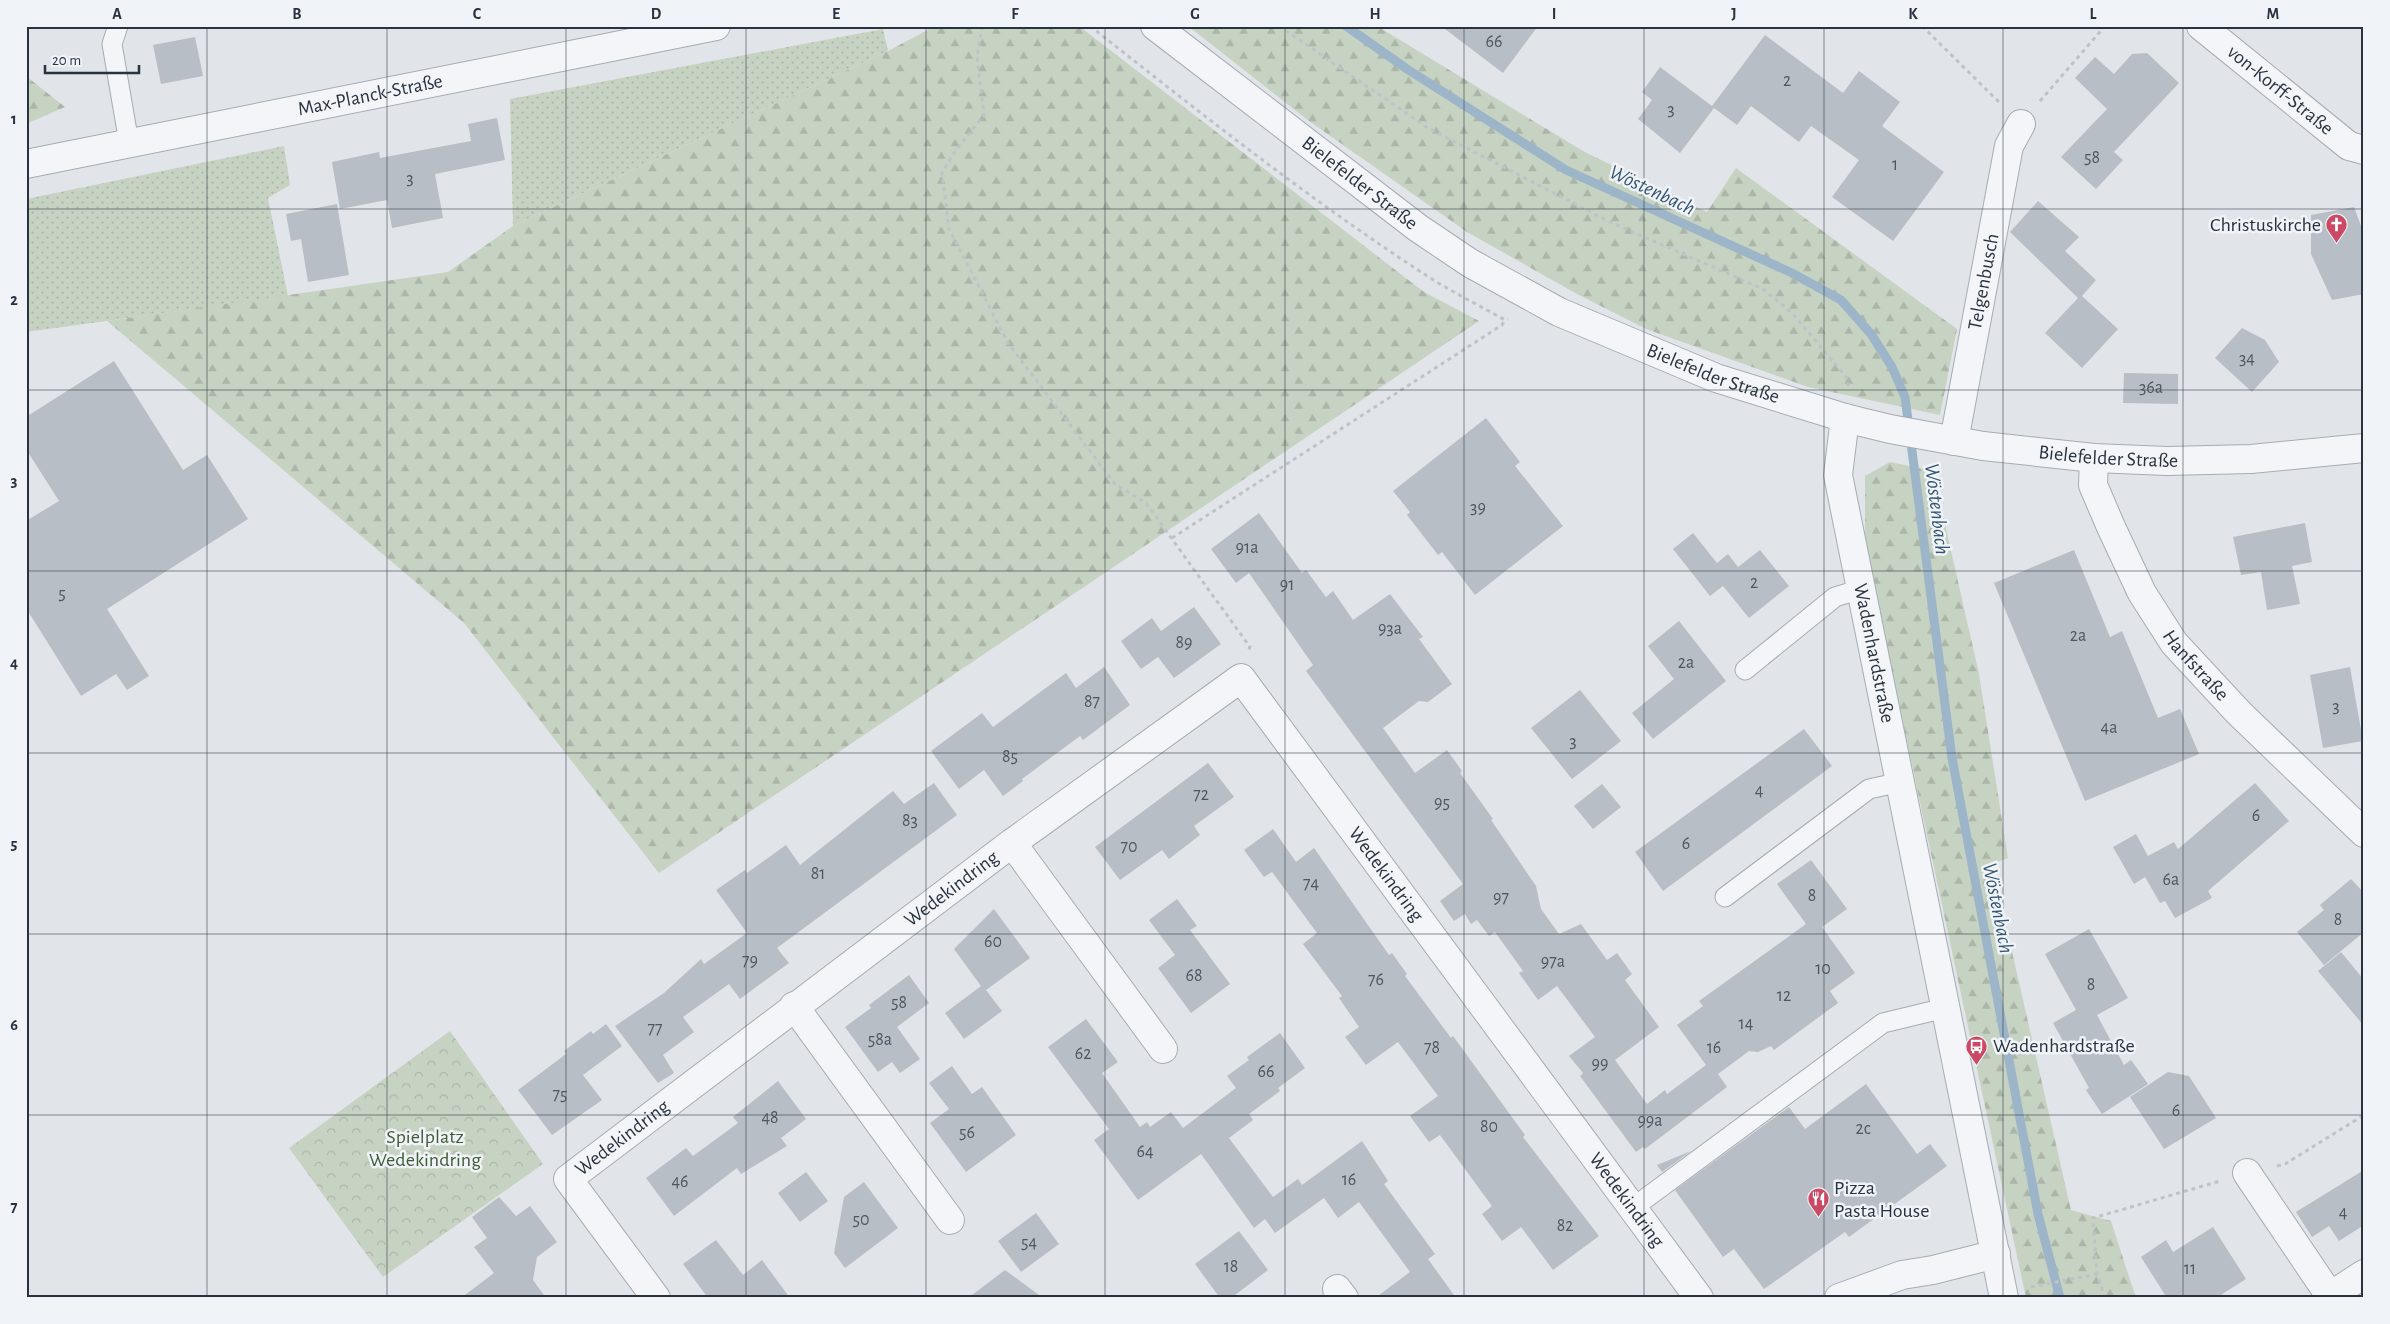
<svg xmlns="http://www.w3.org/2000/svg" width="2390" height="1324" viewBox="0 0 2390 1324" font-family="'Alegreya Sans',sans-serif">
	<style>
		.grass { fill: url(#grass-dots) }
		.forest { fill: url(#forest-firs) }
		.park { fill: url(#park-crowns) }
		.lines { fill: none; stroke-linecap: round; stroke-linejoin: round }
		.stream { stroke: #9db5c8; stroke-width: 9 }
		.building { fill: #b8bec6 }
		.service-casing { stroke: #a6acb3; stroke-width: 21 }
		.minor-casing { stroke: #a6acb3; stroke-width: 30 }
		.tertiary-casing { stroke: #a6acb3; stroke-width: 30 }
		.path { stroke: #bec3c8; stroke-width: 3; stroke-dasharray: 4 4; stroke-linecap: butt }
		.service { stroke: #f3f5f8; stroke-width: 19 }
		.minor { stroke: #f3f5f8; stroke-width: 28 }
		.tertiary { stroke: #f3f5f8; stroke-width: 28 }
		.grid { fill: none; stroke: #293340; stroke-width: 1; stroke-opacity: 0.55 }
		.labels { text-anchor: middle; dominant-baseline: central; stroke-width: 5; stroke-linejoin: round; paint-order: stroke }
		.number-label { font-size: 18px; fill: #4d5662 }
		.street-label { font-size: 20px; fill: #293340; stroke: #f0f3f7 }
		.poi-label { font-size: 20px; fill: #293340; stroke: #f0f3f7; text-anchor: start }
		.park-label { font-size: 20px; fill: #405c37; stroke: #f0f3f7 }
		.water-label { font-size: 21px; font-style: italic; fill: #345573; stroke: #f0f3f7 }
		.neatline { fill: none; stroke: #293340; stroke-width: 2 }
		.grid-label { font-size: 16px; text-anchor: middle; font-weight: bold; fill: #293340 }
	</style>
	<defs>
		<pattern id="grass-dots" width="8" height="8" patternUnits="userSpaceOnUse" patternTransform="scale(1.25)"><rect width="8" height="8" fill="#c7d3c2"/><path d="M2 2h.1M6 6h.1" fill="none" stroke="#abb6a8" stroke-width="1.8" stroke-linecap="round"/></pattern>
		<pattern id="forest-firs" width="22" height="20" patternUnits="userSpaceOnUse" patternTransform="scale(1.25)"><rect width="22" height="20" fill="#c7d3c2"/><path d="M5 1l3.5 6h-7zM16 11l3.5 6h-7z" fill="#abb6a8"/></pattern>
		<pattern id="park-crowns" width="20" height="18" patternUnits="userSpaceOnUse" patternTransform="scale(1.25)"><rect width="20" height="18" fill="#c7d3c2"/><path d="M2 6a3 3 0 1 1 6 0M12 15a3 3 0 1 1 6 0" fill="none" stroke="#abb6a8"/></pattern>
	</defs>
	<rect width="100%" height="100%" fill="#e1e5e9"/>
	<!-- grass -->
	<g class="grass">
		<polygon points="883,29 888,51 513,226 510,99"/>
		<polygon points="284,146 290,185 268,198 288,296 26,332 26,199"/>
	</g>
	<!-- forest -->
	<g class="forest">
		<polygon points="935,26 1079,26 1424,292 1479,321 659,873 464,623 107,321 448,272 513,226 888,51"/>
		<polygon points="1188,26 1377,26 1583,151 1707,212 1736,168 1957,329 1940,415 1808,387 1646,329 1577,294 1467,232 1309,121"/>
		<polygon points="26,76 65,107 26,124"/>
		<polygon points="1890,462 1933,471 1979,674 2008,858 1992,864 2071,1210 2111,1221 2136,1298 2026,1298 1865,545 1865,476"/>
	</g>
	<!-- park -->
	<polygon class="park" points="450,1031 543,1164 383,1277 289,1148"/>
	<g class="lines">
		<!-- stream -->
		<polyline class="stream" points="1346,26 1407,69 1566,170 1792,273 1841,300 1871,334 1892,367 1905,397 1952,758 2038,1214 2060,1298"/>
	</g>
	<!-- building -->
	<g class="building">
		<polygon points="1441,26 1538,26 1503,73"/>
		<polygon points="1765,35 1843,93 1859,71 1900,102 1882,126 1944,172 1893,241 1832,197 1859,160 1811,126 1799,142 1751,106 1737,125 1714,108 1680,153 1638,119 1652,100 1642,92 1660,67 1712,106"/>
		<polygon points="195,37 203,76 161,84 153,45"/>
		<polygon points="2147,53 2179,83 2114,152 2123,160 2096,189 2061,157 2107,109 2075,78 2095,57 2114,74 2132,54"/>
		<polygon points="497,118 505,160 435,174 443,218 392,228 387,200 340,209 332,162 379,152 380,158 471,141 468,124"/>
		<polygon points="2038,201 2079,237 2065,251 2096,280 2082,296 2118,329 2082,368 2045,333 2078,298 2010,232"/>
		<polygon points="337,204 349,275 308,282 301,239 291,241 286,214"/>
		<polygon points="2354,207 2364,234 2364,294 2332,300 2311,254 2311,215"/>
		<polygon points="2242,328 2265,340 2279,362 2252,392 2215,358"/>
		<polygon points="114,361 183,470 207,455 248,519 107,609 149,676 127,690 116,674 81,696 26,608 26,521 59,501 26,449 26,417"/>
		<polygon points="2124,373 2178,374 2178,404 2123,403"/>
		<polygon points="1486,418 1520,462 1515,466 1563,526 1475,595 1442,552 1438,555 1407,515 1410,512 1393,491"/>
		<polygon points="1259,513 1302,573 1306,570 1326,597 1333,591 1353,620 1390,594 1423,637 1419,639 1452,684 1428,702 1419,701 1383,728 1415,773 1447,750 1462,771 1460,773 1493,819 1491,820 1536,886 1541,909 1559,934 1581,924 1607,960 1617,953 1632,974 1625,980 1659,1027 1615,1060 1647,1104 1665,1090 1667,1094 1706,1065 1677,1025 1703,1006 1699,1001 1806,924 1777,884 1811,860 1847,909 1822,927 1855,973 1830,991 1838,1003 1774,1050 1771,1046 1758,1052 1749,1051 1741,1057 1718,1074 1727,1087 1645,1149 1643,1147 1636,1152 1580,1076 1583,1073 1569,1056 1595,1037 1557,986 1538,1000 1519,973 1523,971 1495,932 1489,936 1477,920 1471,924 1465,914 1454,921 1440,901 1463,884 1306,671 1313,665 1249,573 1236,583 1211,549"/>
		<polygon points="2305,523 2312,562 2292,566 2300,604 2267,610 2261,572 2241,575 2233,537"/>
		<polygon points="1693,533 1717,563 1728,554 1738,567 1760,550 1789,586 1749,618 1723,586 1710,596 1673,549"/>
		<polygon points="2074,550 2110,637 2122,631 2158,718 2180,709 2199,754 2085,801 1994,583"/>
		<polygon points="1194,607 1221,644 1174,678 1158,657 1141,669 1121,641 1152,618 1161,631"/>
		<polygon points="1679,621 1726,681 1653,739 1632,713 1674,679 1648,646"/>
		<polygon points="1104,667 1130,705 1083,740 1080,736 1022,779 1023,781 1003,796 984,770 959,789 931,751 982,713 993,727 1066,673 1076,688"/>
		<polygon points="2350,667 2363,741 2323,748 2310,675"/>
		<polygon points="1580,690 1621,741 1572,779 1531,728"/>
		<polygon points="1804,729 1832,766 1663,891 1635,852"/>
		<polygon points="1208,763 1234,797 1194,826 1200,835 1169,859 1162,850 1120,880 1095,847"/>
		<polygon points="934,783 957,815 777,948 789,963 740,999 729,984 683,1017 694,1032 663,1055 674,1073 658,1083 615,1026 664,993 701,959 704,964 747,933 716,890 745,870 747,873 786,845 800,865 893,791 904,804"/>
		<polygon points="2255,783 2289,821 2208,891 2212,898 2175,918 2165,901 2160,903 2145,877 2134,884 2113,847 2136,834 2148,856 2174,842 2178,849"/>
		<polygon points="1602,784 1621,807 1593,829 1574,806"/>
		<polygon points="1273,829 1296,862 1314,848 1389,955 1392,953 1407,974 1405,976 1451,1038 1453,1036 1525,1135 1523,1137 1599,1236 1553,1270 1521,1227 1502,1241 1482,1214 1492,1206 1440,1135 1429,1142 1410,1116 1438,1096 1398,1042 1366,1065 1345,1037 1359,1027 1339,998 1342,996 1303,944 1317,933 1272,872 1264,877 1244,850"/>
		<polygon points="2351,879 2364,893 2364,932 2324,965 2297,932 2324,910 2320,905"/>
		<polygon points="1177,899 1197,926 1190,930 1230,984 1191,1013 1158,968 1175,955 1149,920"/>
		<polygon points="994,909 1030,958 986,990 1002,1011 964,1039 945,1013 981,986 954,949"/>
		<polygon points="2089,929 2128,998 2097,1015 2124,1065 2131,1060 2148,1084 2102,1114 2086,1090 2089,1088 2053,1023 2076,1010 2045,954"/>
		<polygon points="2341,952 2364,980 2364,1026 2318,971"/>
		<polygon points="909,975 929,1003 897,1027 920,1059 900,1073 892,1062 878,1072 845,1027 871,1008 869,1005"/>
		<polygon points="1086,1019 1118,1062 1102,1073 1140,1127 1147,1122 1150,1127 1171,1112 1183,1128 1236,1088 1227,1076 1249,1060 1247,1057 1280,1033 1305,1068 1278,1088 1280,1091 1249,1114 1253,1120 1229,1138 1273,1197 1298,1179 1302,1185 1362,1141 1388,1181 1384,1184 1435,1254 1411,1272 1428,1259 1456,1298 1375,1298 1410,1272 1359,1202 1338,1218 1324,1198 1275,1233 1265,1219 1254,1228 1201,1154 1138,1200 1094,1140 1109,1129 1048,1047"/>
		<polygon points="606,1024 622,1046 583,1075 602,1100 552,1135 518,1090 566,1054 564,1051 591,1031 593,1034"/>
		<polygon points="952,1066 972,1094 982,1087 1016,1135 966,1172 930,1123 949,1109 929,1083"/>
		<polygon points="2168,1072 2189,1076 2216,1118 2164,1149 2130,1097"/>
		<polygon points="778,1081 806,1119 781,1138 787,1146 741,1174 737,1168 674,1216 646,1178 686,1148 693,1156 738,1123 733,1117"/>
		<polygon points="1866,1084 1917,1154 1930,1144 1947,1166 1849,1237 1845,1232 1764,1289 1734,1249 1723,1257 1675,1190 1789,1107 1805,1129"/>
		<polygon points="1691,1151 1662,1172 1657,1165"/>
		<polygon points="2364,1170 2364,1225 2339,1241 2329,1226 2312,1237 2296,1212"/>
		<polygon points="806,1172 828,1201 800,1222 778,1193"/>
		<polygon points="864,1182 898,1228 845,1268 834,1253 844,1197"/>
		<polygon points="499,1197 516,1216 530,1206 557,1242 537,1257 533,1280 546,1298 461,1298 494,1273 474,1247 487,1238 472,1217"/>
		<polygon points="1036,1213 1059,1244 1021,1272 998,1241"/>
		<polygon points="2213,1227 2246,1279 2216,1298 2167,1298 2141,1257 2166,1240 2173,1252"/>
		<polygon points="1239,1231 1268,1270 1231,1298 1220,1298 1195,1264"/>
		<polygon points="716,1240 743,1275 762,1260 790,1298 708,1298 683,1264"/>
		<polygon points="1005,1270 1043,1298 968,1298"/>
	</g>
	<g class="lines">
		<defs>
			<g id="service">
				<polyline points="118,26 112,44 129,143"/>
				<polyline points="1745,670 1835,597 1861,589"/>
				<polyline points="1725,897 1869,789 1901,782"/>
				<polyline points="1634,1207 1883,1023 1945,1008"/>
			</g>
			<g id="minor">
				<path id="s1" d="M2201,26l148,120 15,4"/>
				<path id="s2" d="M26,164l690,-138"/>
				<path id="s3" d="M1954,441l55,-295 12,-22"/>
				<path id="s4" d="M2094,458l-1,27 18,42 31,66 32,50 65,70 125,120"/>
				<polyline points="1012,843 1163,1049"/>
				<polyline points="794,1006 950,1220"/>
				<polyline points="2247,1173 2330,1296 2364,1274"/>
				<polyline points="1337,1289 1344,1298"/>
				<path id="s5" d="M656,1298l-88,-119 444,-336 229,-165 458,620"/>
				<polyline points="1839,1298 1902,1275 1933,1270 1996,1254"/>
			</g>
			<g id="tertiary">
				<path id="s6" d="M1155,26l263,202 52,35 89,49 157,66 129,40 45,11 93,17 111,12 73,3 84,-2 113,-11"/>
				<path id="s7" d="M1845,418l-7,57 166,823"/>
			</g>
		</defs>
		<!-- service casing -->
		<use href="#service" class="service-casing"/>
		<!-- minor casing -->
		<use href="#minor" class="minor-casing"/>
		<!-- tertiary casing -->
		<use href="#tertiary" class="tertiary-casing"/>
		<!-- path -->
		<g class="path">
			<polyline points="982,26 977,57 984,115 956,150 942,173 949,229 1008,343 1115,484 1146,503 1250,647 1248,651"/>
			<path d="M1090,26c113,89 225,178 345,255 23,14 47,26 70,39l3,-1"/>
			<polyline points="1279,26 1428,128 1610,222 1763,289 1791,312 1848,379 1848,388"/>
			<polyline points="1922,26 2001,104"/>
			<polyline points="2040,101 2105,26"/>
			<polyline points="1172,538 1502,325 1505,320"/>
			<polyline points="2277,1166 2285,1164 2364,1115"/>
			<polyline points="2031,1287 2097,1274"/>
			<polyline points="2105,1298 2097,1274 2093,1218 2220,1181"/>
		</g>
		<!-- service -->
		<use href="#service" class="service"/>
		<!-- minor -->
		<use href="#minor" class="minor"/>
		<!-- tertiary -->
		<use href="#tertiary" class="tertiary"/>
	</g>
	<!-- grid -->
	<path class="grid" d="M207,26v1272M387,26v1272M566,26v1272M746,26v1272M926,26v1272M1105,26v1272M1285,26v1272M1464,26v1272M1644,26v1272M1824,26v1272M2003,26v1272M2183,26v1272M26,209h2338M26,390h2338M26,571h2338M26,753h2338M26,934h2338M26,1115h2338"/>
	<!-- icons -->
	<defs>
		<symbol id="church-pin" viewBox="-11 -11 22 30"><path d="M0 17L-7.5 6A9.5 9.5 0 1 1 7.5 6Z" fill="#cb4965" stroke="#f0f3f7"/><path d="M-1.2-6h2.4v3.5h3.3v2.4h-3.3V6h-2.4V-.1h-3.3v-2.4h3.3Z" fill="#fff"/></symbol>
		<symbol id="bus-pin" viewBox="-11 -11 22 30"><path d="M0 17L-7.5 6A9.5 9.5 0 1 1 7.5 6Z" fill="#cb4965" stroke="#f0f3f7"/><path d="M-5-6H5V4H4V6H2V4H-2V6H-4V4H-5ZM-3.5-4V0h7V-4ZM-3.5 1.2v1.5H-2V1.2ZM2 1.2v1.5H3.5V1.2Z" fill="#fff"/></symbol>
		<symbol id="restaurant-pin" viewBox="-11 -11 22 30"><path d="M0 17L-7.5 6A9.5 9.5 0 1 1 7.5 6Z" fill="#cb4965" stroke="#f0f3f7"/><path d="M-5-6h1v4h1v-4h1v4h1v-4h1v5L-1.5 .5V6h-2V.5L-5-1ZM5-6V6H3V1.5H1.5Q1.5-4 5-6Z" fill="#fff"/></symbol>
	</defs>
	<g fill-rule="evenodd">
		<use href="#church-pin" x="2324" y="212" width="25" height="34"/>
		<use href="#bus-pin" x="1964" y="1034" width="25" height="34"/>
		<use href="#restaurant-pin" x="1806" y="1186" width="25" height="34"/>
	</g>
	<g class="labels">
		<!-- number labels -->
		<g class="number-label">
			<text x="1494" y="42">66</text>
			<text x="1787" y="81">2</text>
			<text x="1671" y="110">3</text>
			<text x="2092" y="158">58</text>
			<text x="1895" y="165">1</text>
			<text x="410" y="179">3</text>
			<text x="2247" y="359">34</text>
			<text x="2151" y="388">36a</text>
			<text x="1478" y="508">39</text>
			<text x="1247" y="548">91a</text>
			<text x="1754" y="583">2</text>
			<text x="1287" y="585">91</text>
			<text x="62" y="594">5</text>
			<text x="1390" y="629">93a</text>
			<text x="2078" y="636">2a</text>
			<text x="1184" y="643">89</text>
			<text x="1686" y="663">2a</text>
			<text x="1092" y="702">87</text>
			<text x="2336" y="707">3</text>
			<text x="2109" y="728">4a</text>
			<text x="1573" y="742">3</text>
			<text x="1010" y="757">85</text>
			<text x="1759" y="791">4</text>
			<text x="1201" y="795">72</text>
			<text x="1442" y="803">95</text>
			<text x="2256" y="816">6</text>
			<text x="910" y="821">83</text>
			<text x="1686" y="844">6</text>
			<text x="1129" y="847">70</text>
			<text x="818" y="874">81</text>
			<text x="2171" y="880">6a</text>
			<text x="1311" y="884">74</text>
			<text x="1812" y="896">8</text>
			<text x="1501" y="898">97</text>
			<text x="2338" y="920">8</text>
			<text x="993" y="942">60</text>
			<text x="750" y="961">79</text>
			<text x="1553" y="962">97a</text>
			<text x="1823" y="969">10</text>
			<text x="1194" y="976">68</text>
			<text x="1376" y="980">76</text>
			<text x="2091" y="985">8</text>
			<text x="1784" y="996">12</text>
			<text x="899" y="1003">58</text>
			<text x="1746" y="1024">14</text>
			<text x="655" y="1029">77</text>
			<text x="880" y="1040">58a</text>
			<text x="1432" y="1048">78</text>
			<text x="1714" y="1048">16</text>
			<text x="1083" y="1054">62</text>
			<text x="1600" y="1064">99</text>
			<text x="1266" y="1072">66</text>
			<text x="560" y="1095">75</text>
			<text x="2176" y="1111">6</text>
			<text x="770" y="1118">48</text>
			<text x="1650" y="1121">99a</text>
			<text x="1489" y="1127">80</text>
			<text x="1863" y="1129">2c</text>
			<text x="967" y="1133">56</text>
			<text x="1145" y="1152">64</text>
			<text x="1349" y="1180">16</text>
			<text x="680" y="1182">46</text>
			<text x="2343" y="1213">4</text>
			<text x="861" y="1220">50</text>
			<text x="1565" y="1226">82</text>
			<text x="1029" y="1243">54</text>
			<text x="1231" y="1267">18</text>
			<text x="2190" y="1269">11</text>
		</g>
		<!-- street labels -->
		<g class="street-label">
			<text stroke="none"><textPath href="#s1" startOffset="102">von-Korff-Straße</textPath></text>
			<text stroke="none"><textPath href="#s2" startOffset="351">Max-Planck-Straße</textPath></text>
			<text stroke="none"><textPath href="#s6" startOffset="258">Bielefelder Straße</textPath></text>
			<text stroke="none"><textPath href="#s3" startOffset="162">Telgenbusch</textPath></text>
			<text stroke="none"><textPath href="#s6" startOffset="662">Bielefelder Straße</textPath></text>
			<text stroke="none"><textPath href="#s6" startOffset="1068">Bielefelder Straße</textPath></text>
			<text stroke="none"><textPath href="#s7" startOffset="239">Wadenhardstraße</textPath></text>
			<text stroke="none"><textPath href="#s4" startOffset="236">Hanfstraße</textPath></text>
			<text stroke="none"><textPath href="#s5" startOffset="1231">Wedekindring</textPath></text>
			<text stroke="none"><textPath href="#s5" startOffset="629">Wedekindring</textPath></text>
			<text stroke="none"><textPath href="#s5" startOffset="216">Wedekindring</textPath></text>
			<text stroke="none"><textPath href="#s5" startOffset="1636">Wedekindring</textPath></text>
		</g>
		<!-- poi labels -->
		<g class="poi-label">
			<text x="2321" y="225" text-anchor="end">Christuskirche</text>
			<text x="1993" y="1046">Wadenhardstraße</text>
			<text x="1834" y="1188">Pizza<tspan x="1834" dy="23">Pasta House</tspan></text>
		</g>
		<!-- park labels -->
		<g class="park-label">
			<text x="425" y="1137">Spielplatz<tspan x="425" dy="23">Wedekindring</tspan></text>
		</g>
		<!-- water labels -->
		<g class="water-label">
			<text transform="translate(1652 190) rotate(25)">Wöstenbach</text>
			<text transform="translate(1937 509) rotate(83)">Wöstenbach</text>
			<text transform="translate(1998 908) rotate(79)">Wöstenbach</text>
		</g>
	</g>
	<!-- border -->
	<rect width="2390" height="1324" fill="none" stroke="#f0f3f7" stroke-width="55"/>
	<!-- scale -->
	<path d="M45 65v8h94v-8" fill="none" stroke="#293340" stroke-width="2.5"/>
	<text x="52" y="65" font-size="15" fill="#293340" stroke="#f0f3f7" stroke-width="4" paint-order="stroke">20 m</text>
	<rect x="28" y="28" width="2334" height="1268" class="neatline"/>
	<g class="grid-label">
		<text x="117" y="19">A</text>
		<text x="297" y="19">B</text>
		<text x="477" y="19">C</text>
		<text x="656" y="19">D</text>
		<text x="836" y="19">E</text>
		<text x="1015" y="19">F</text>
		<text x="1195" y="19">G</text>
		<text x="1375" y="19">H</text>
		<text x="1554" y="19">I</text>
		<text x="1734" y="19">J</text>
		<text x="1913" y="19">K</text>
		<text x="2093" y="19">L</text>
		<text x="2273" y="19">M</text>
		<text x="14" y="124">1</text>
		<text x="14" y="305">2</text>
		<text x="14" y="486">3</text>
		<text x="14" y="668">4</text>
		<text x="14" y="849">5</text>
		<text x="14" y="1030">6</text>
		<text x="14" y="1212">7</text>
	</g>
</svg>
